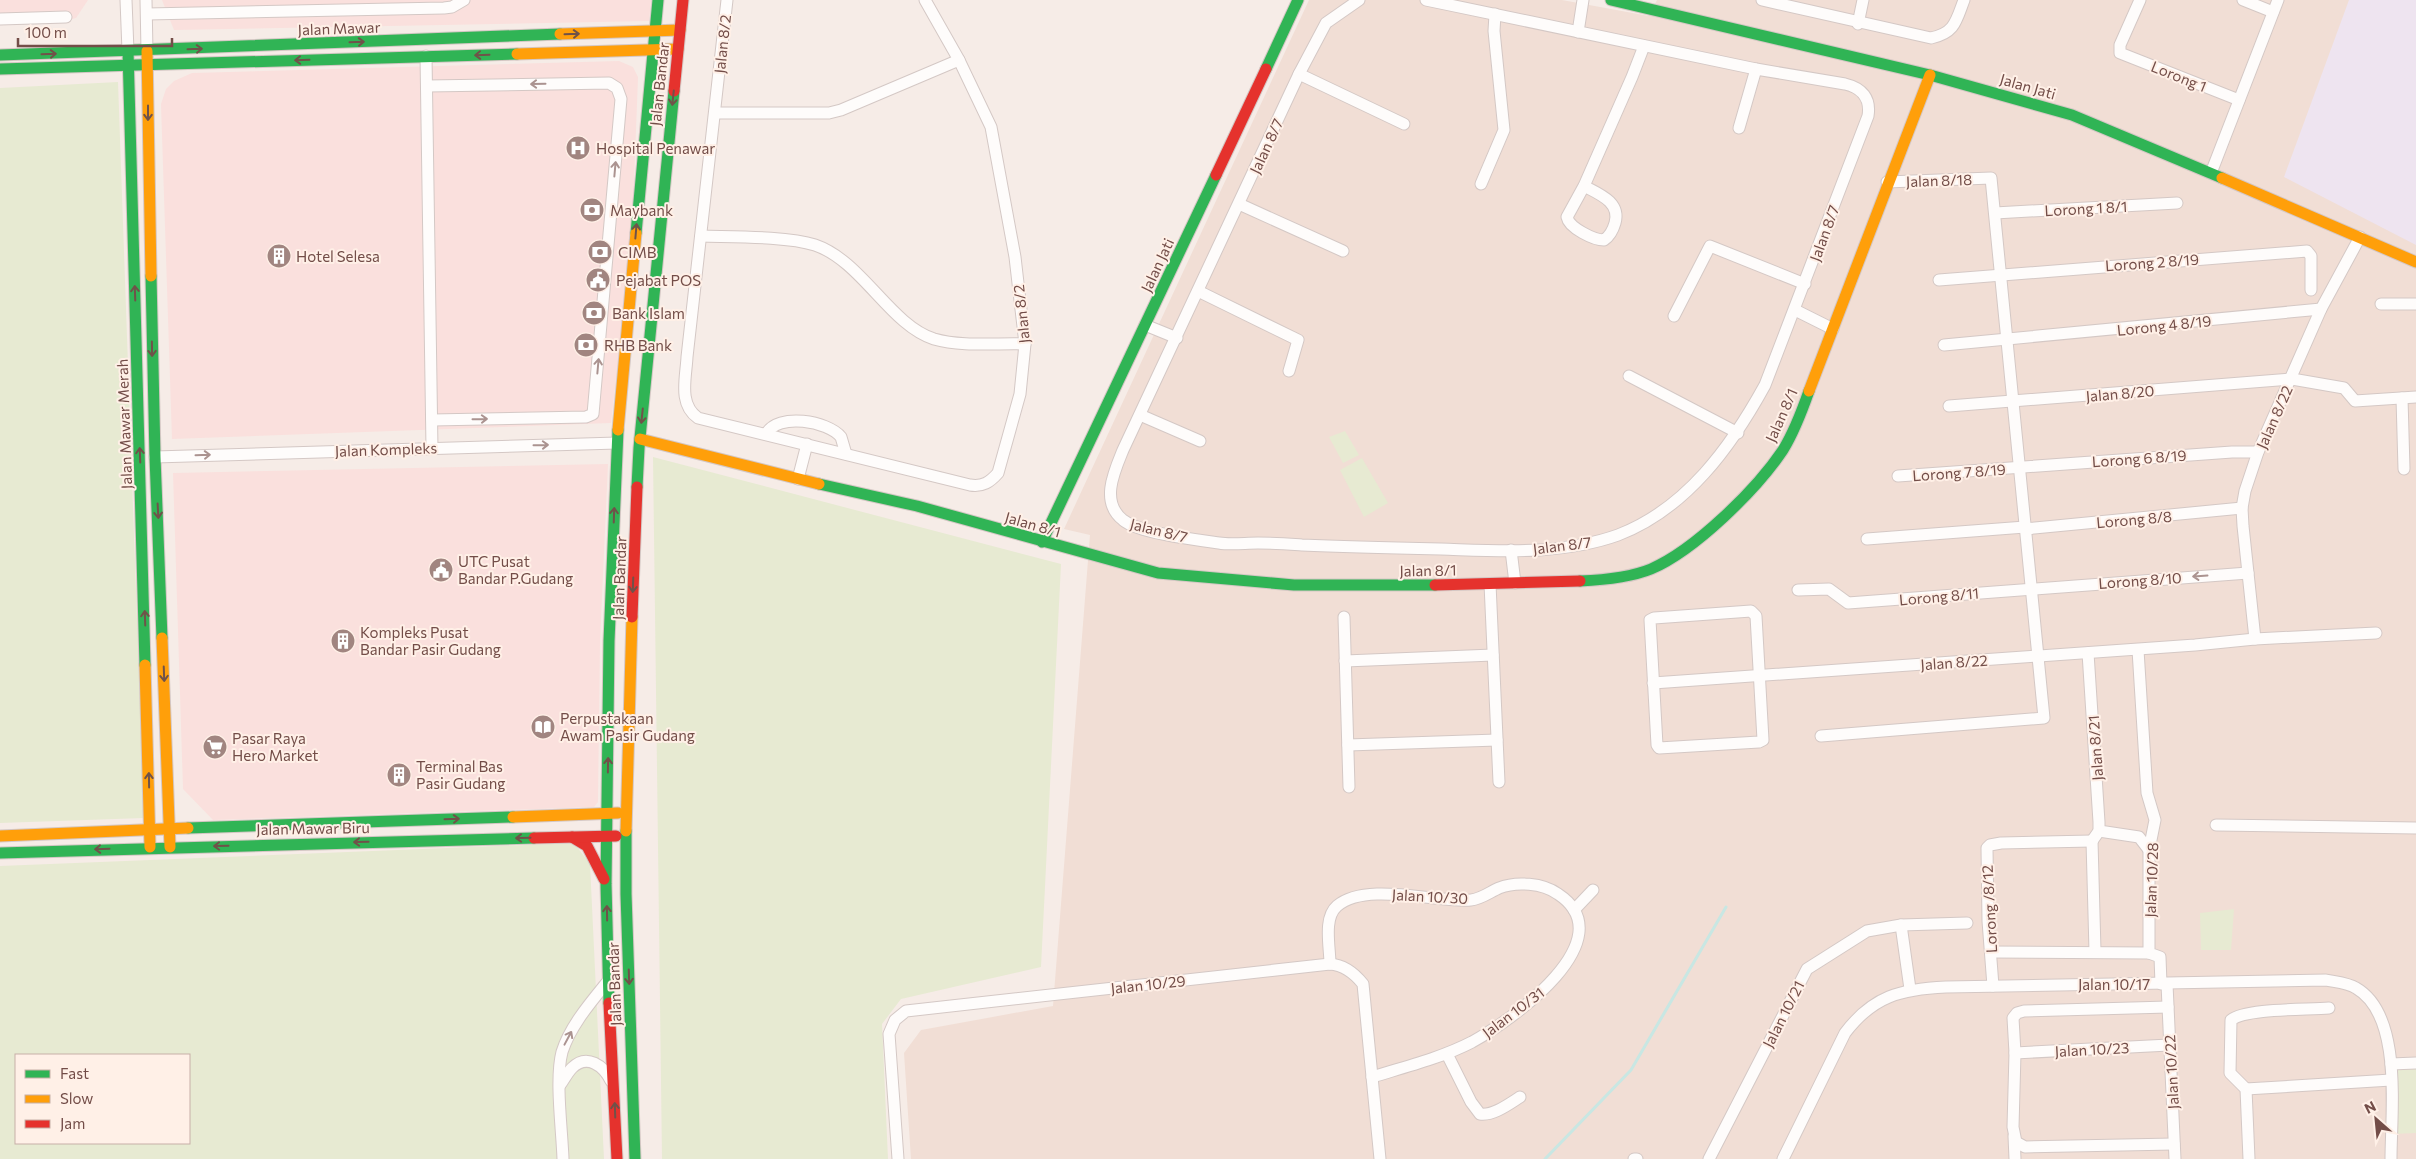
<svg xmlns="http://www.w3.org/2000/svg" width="2416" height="1159" viewBox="0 0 2416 1159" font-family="Commissioner,sans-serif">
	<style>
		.residential { fill: #f1ded5 }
		.commercial { fill: #fae0dd }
		.education { fill: #eee4f0 }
		.green { fill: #e7ead2; fill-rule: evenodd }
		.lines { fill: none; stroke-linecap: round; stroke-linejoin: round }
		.stream { stroke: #c8e7e3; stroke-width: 3 }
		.street-casing { stroke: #d4c8c5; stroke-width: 13 }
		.fast-casing { stroke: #d4c7c4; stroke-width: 13 }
		.slow-casing { stroke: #d4c7c4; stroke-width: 13 }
		.jam-casing { stroke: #d4c7c4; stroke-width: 13 }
		.street { stroke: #fefcfb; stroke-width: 11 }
		.fast { stroke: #30b455; stroke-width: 11 }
		.slow { stroke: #ff9f0a; stroke-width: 11 }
		.jam { stroke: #e5322d; stroke-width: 11 }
		.oneway { stroke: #705249 }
		.oneway2 { stroke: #ab9390 }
		.labels { text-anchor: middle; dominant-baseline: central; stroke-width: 4; stroke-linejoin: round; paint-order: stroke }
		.street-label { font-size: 15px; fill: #734d48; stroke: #fff0e7 }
		.poi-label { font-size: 15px; fill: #734d48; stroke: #fff0e7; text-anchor: start }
	</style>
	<rect width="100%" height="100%" fill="#f6ece7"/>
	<!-- residential -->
	<polygon class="residential" points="1309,0 1562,0 1649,16 1657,0 2416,0 2416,1159 911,1159 904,1053 921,1030 1053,1006 1090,535 1064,529"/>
	<!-- commercial -->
	<g class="commercial">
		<polygon points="0,0 88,0 76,18 64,21 0,23"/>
		<polygon points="162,0 651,0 649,21 174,30"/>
		<polygon points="619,61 633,67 638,77 632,235 611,423 172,439 161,104 166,89 174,81 192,73"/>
		<polygon points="608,464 600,641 598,802 594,807 213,820 183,789 173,473"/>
	</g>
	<!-- education -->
	<polygon class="education" points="2349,0 2416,0 2416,245 2284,177"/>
	<!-- green -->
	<g class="green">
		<polygon points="118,82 144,818 0,823 0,88"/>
		<polygon points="1345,431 1359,455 1343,463 1329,437"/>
		<polygon points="653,457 1061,564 1041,967 901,999 882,1024 888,1159 662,1159"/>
		<polygon points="1362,458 1388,503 1364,517 1340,470"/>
		<path d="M574,843l16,21 14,295h-604v-293zM16,1055h173v88h-173z"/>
		<polygon points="2234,909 2231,950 2201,950 2200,913"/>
		<polygon points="2416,1063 2416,1133 2391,1134 2391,1064"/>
	</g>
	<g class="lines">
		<!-- stream -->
		<polyline class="stream" points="1545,1159 1631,1070 1726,907"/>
		<defs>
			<g id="street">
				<polyline points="126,0 128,51"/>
				<polyline points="146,0 147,51"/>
				<path d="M727,0l-40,357c-1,21 -9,47 11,61l272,67c13,2 20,-3 28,-12l22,-79 5,-50 -10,-87 -24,-130 -32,-67 -34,-60"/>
				<path d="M1359,0l-33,23 -27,51 -176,376c-9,22 -23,52 0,70 15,13 74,20 96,23 12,2 26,0 39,0 15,0 29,1 44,2 46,2 92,3 139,4 32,1 66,3 99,1 26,-2 53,-6 78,-15 68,-26 113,-88 147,-150l103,-269c3,-18 -6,-28 -23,-32l-89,-15 -330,-69"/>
				<path d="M1762,0l169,38c24,-5 25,-17 33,-38"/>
				<polyline points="2140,0 2120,45 2120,53 2239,100"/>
				<polyline points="2243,0 2273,12"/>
				<polyline points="147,14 444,8 452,7 464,0"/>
				<polyline points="0,19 66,17"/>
				<polyline points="1858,24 1863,0"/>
				<polyline points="1578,32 1583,0"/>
				<polyline points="426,56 432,448"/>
				<polyline points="1299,74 1404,124"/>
				<polyline points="427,86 609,83 617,88 621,99 593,414 586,417 432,420"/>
				<polyline points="715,113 829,113 841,110 959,60"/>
				<polyline points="1739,128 1756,69"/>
				<polyline points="2211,173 2278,0"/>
				<polyline points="1481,184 1504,130 1494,31 1495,14"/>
				<path d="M1584,186c15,8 37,16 31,37 -2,7 -5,13 -11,17 -10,0 -35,-12 -37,-23l17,-31 48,-109 12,-31"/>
				<polyline points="1239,204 1343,251"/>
				<polyline points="1995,213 2177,203"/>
				<path d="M701,236c31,1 86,0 114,9 47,16 75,80 119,94 28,8 62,4 91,5"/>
				<polyline points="1939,280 2307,251 2311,256 2311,290"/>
				<polyline points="1198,291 1298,340 1289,371"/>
				<polyline points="2381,304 2416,304"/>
				<polyline points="1795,310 1833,329"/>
				<polyline points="1674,316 1710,246 1805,284"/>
				<polyline points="1145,325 1177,338"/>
				<polyline points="1944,345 2321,309"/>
				<polyline points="1629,376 1738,433"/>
				<polyline points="2402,398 2404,469"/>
				<polyline points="1949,406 2292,379 2344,388 2355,401 2416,397"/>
				<polyline points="1140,415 1200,441"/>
				<path d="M766,434c12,-22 62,-13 75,3l5,17"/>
				<polyline points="155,457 617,443"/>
				<polyline points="1898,476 2232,452 2258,452"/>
				<polyline points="798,479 807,444"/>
				<polyline points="2025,529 2242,508"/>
				<polyline points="1867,539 2025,527"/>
				<polyline points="1511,550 1515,583"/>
				<polyline points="1490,584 1499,782"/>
				<polyline points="1798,590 1829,589 1848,603 2248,573"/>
				<polygon points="1751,611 1756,616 1763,740 1759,742 1659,748 1657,745 1650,620 1654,618"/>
				<polyline points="1344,617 1349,787"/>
				<polyline points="2255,639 2243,526 2242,508 2245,491 2258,452 2321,309 2360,237"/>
				<polyline points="2138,650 2147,793 2155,820 2149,850 2149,953 2160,957 2161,984"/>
				<polyline points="2088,653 2099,822 2099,831 2092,841"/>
				<polyline points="1345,661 1493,655"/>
				<polyline points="1653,683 2195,645 2255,639 2376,633"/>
				<polyline points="1821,736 2044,718 1991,178 1887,182"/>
				<polyline points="1348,745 1497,740"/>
				<polyline points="2216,825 2416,828"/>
				<polyline points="2099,831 2139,837 2149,850"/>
				<polyline points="2092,841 2095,951"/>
				<polyline points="1574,910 1593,890"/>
				<polyline points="1901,925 1910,989"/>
				<polyline points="1991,952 2149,953"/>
				<path d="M1330,964c0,-17 -7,-46 7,-58 29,-25 99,-3 134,-6 10,-1 19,-8 28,-12 17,-7 44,-5 59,6 68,45 -46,126 -86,148 -31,16 -67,25 -100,35"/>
				<polyline points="2167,984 2175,1159"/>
				<polyline points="1993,986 1988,921 1987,848 1990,845 2001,843 2092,841"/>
				<polyline points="2168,1007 2024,1011 2017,1013 2013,1018 2015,1053 2013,1127 2016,1142 2025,1147 2174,1144"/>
				<polyline points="2015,1053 2169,1045"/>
				<path d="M1447,1054l24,48 9,12c13,2 29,-10 40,-17"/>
				<polyline points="2391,1064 2416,1063"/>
				<path d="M560,1085c4,-5 7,-12 12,-17 15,-15 32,-2 39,13"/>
				<polyline points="2246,1089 2391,1080"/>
				<polyline points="2014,1136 2015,1159"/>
				<path d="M563,1159c-1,-30 -8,-80 -1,-107 8,-26 29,-50 46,-71"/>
				<path d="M898,1159l-9,-125 6,-14 11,-9 424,-47c14,1 25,10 33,20l17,175"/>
				<polyline points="1634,1159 1637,1159"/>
				<polyline points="1709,1159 1807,969 1867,931 1901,925 1967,923"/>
				<path d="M1783,1159l62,-126c28,-37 56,-44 101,-46l380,-7c9,2 22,3 30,8 47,27 35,124 35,171"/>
				<path d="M2249,1159l-3,-70 -16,-16 1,-53c15,-12 76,-10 98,-12"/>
			</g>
			<g id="fast">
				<polyline points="1611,0 1930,75 2072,115 2222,178"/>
				<polyline points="128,51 145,665"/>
				<polyline points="0,55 560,34"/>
				<polyline points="0,69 517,54"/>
				<polyline points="1266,69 1298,0"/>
				<polyline points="636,233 658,0"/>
				<polyline points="151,276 155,457 162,638"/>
				<polyline points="819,484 917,506 1158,573 1294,585 1435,585"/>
				<polyline points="637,487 639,448 674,91"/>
				<polyline points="1042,542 1216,175"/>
				<path d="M1580,581c23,-1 49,-3 71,-12 44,-19 105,-79 132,-119 11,-18 19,-39 26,-59"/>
				<polyline points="188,828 513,817"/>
				<polyline points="626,831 626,894 635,1159"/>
				<polyline points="0,853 534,838"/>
				<polyline points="609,1003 606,884 609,641 618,430"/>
			</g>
			<g id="slow">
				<polyline points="560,34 680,30"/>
				<polyline points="147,51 151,276"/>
				<polyline points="517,54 678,49"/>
				<polyline points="2222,178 2416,262"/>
				<polyline points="1809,391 1930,75"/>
				<polyline points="618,430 636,233"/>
				<polyline points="640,439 819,484"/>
				<polyline points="162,638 170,847"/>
				<polyline points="145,665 150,847"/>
				<polyline points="513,817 618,813"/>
				<polyline points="626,831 632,617"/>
				<polyline points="0,836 188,828"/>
			</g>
			<g id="jam">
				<polyline points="674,91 683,0"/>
				<polyline points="1216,175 1266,69"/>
				<polyline points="1435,585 1580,581"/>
				<polyline points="632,617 637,487"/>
				<polyline points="572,837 587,846 604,879"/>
				<polyline points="534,838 616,836"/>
				<polyline points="609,1003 617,1159"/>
			</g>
		</defs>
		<!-- street casing -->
		<use href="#street" class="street-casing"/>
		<!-- fast casing -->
		<use href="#fast" class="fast-casing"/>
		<!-- slow casing -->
		<use href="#slow" class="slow-casing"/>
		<!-- jam casing -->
		<use href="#jam" class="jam-casing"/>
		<!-- street -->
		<use href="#street" class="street"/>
		<!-- fast -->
		<use href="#fast" class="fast"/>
		<!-- slow -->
		<use href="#slow" class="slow"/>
		<!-- jam -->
		<use href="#jam" class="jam"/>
	</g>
	<!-- one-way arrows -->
	<defs><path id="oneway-shaft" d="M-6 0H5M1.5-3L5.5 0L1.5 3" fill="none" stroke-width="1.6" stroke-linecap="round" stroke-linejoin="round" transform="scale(1.25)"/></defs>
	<g class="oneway">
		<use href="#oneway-shaft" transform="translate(572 34) rotate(-2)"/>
		<use href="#oneway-shaft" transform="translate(357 42) rotate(-2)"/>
		<use href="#oneway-shaft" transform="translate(195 49) rotate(-2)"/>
		<use href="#oneway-shaft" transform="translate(49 54) rotate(-2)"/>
		<use href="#oneway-shaft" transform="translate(482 55) rotate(178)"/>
		<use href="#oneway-shaft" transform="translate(302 60) rotate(178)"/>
		<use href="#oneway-shaft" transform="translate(673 98) rotate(96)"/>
		<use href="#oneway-shaft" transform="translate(148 113) rotate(90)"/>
		<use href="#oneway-shaft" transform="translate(636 231) rotate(-85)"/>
		<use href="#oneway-shaft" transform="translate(135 293) rotate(-92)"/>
		<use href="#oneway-shaft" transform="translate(152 349) rotate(89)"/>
		<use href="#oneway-shaft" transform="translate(642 416) rotate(96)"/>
		<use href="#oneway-shaft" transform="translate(140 455) rotate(-92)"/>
		<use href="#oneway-shaft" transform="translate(158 511) rotate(87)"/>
		<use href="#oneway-shaft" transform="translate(614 515) rotate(-88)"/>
		<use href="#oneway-shaft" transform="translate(633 585) rotate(92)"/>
		<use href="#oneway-shaft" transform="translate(145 618) rotate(-92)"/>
		<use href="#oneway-shaft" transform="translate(164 674) rotate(88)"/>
		<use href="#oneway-shaft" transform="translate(608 765) rotate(-89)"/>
		<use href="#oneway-shaft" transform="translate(149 780) rotate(-91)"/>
		<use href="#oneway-shaft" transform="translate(452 819) rotate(-2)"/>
		<use href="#oneway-shaft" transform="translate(523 838) rotate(179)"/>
		<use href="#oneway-shaft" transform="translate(361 842) rotate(179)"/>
		<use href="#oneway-shaft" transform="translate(221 846) rotate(179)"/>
		<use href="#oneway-shaft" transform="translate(102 849) rotate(178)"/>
		<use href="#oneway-shaft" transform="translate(607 913) rotate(-91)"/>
		<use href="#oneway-shaft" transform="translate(629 977) rotate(88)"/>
		<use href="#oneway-shaft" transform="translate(615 1110) rotate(-92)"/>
	</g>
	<g class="oneway2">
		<use href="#oneway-shaft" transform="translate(538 84) rotate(179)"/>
		<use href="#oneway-shaft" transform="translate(615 169) rotate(-85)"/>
		<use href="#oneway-shaft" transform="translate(598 366) rotate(-85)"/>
		<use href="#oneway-shaft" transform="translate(480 419) rotate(-1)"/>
		<use href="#oneway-shaft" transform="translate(541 445) rotate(-1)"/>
		<use href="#oneway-shaft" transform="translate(203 455) rotate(-2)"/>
		<use href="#oneway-shaft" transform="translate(2200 576) rotate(176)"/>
		<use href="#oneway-shaft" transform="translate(568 1038) rotate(-62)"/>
	</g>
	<!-- icons -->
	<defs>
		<symbol id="hospital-disc" viewBox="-11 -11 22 22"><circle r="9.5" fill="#a18580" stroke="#fff0e7"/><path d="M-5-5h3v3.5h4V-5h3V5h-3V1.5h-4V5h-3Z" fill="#fff"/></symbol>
		<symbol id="bank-disc" viewBox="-11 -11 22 22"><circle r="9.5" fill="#a18580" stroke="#fff0e7"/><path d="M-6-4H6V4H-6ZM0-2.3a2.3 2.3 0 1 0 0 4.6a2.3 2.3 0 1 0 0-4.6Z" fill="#fff"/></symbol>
		<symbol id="building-disc" viewBox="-11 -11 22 22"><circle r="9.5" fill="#a18580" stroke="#fff0e7"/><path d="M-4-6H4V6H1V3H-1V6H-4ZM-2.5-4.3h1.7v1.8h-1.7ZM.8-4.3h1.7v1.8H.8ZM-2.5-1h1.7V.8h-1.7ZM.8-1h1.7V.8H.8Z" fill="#fff"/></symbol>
		<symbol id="civic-disc" viewBox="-11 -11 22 22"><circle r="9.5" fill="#a18580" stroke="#fff0e7"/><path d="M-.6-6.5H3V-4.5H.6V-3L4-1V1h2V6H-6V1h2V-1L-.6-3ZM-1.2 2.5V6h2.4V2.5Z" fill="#fff"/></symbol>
		<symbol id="library-disc" viewBox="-11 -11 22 22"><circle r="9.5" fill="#a18580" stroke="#fff0e7"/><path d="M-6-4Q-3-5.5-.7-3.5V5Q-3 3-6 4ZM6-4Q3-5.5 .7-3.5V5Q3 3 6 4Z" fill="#fff"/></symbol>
		<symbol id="supermarket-disc" viewBox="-11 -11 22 22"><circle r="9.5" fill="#a18580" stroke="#fff0e7"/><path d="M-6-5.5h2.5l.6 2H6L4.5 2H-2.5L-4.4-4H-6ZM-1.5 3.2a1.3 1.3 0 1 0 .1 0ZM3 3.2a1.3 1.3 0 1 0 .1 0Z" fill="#fff"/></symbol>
	</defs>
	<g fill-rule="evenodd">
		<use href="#hospital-disc" x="564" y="134" width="28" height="28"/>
		<use href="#bank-disc" x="578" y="196" width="28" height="28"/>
		<use href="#bank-disc" x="586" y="238" width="28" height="28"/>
		<use href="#building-disc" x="265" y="242" width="28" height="28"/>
		<use href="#civic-disc" x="584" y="266" width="28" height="28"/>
		<use href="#bank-disc" x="580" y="299" width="28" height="28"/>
		<use href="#bank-disc" x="572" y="331" width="28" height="28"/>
		<use href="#civic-disc" x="427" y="556" width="28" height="28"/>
		<use href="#building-disc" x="329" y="627" width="28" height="28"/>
		<use href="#library-disc" x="529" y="713" width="28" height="28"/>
		<use href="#supermarket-disc" x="201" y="733" width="28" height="28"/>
		<use href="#building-disc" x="385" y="761" width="28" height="28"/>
	</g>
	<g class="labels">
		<!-- street labels -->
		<g class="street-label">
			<text transform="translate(339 28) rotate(-2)">Jalan Mawar</text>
			<text transform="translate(722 44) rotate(-84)">Jalan 8/2</text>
			<text transform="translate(2179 76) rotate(22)">Lorong 1</text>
			<text transform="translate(659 84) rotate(-84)">Jalan Bandar</text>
			<text transform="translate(2028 86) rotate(16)">Jalan Jati</text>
			<text transform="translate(1266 146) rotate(-65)">Jalan 8/7</text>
			<text transform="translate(1939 180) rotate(-2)">Jalan 8/18</text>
			<text transform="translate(2086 208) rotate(-3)">Lorong 1 8/1</text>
			<text transform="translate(1824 233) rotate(-70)">Jalan 8/7</text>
			<text transform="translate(2152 262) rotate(-4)">Lorong 2 8/19</text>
			<text transform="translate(1157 265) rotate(-65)">Jalan Jati</text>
			<text transform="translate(1021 314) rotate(-96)">Jalan 8/2</text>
			<text transform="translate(2164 325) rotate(-6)">Lorong 4 8/19</text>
			<text transform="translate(2120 393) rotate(-5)">Jalan 8/20</text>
			<text transform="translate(1781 415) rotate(-66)">Jalan 8/1</text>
			<text transform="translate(2274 417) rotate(-66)">Jalan 8/22</text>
			<text transform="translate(124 424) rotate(-92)">Jalan Mawar Merah</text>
			<text transform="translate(386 449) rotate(-2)">Jalan Kompleks</text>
			<text transform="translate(2139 458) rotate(-4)">Lorong 6 8/19</text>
			<text transform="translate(1959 472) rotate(-4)">Lorong 7 8/19</text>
			<text transform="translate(2134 519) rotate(-5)">Lorong 8/8</text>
			<text transform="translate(1033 524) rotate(16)">Jalan 8/1</text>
			<text transform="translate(1159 530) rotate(14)">Jalan 8/7</text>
			<text transform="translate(1562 545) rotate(-7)">Jalan 8/7</text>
			<text transform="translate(1428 570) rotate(-1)">Jalan 8/1</text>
			<text transform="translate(619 578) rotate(-88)">Jalan Bandar</text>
			<text transform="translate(2140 580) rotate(-4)">Lorong 8/10</text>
			<text transform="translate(1939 596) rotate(-5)">Lorong 8/11</text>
			<text transform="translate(1954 662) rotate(-4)">Jalan 8/22</text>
			<text transform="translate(2095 748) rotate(-94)">Jalan 8/21</text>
			<text transform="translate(313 828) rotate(-1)">Jalan Mawar Biru</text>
			<text transform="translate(2151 880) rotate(-88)">Jalan 10/28</text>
			<text transform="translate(1430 896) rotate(3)">Jalan 10/30</text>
			<text transform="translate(1989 909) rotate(-93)">Lorong /8/12</text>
			<text transform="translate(614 984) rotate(-92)">Jalan Bandar</text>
			<text transform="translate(1148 984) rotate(-6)">Jalan 10/29</text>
			<text x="2114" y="984">Jalan 10/17</text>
			<text transform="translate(1513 1012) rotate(-37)">Jalan 10/31</text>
			<text transform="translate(1783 1014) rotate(-63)">Jalan 10/21</text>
			<text transform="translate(2092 1049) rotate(-3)">Jalan 10/23</text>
			<text transform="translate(2171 1072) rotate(-93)">Jalan 10/22</text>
		</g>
		<!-- poi labels -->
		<g class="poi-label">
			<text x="596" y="148">Hospital Penawar</text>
			<text x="610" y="210">Maybank</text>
			<text x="618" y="252">CIMB</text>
			<text x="296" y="256">Hotel Selesa</text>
			<text x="616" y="280">Pejabat POS</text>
			<text x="612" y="313">Bank Islam</text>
			<text x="604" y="345">RHB Bank</text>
			<text x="458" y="561">UTC Pusat<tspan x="458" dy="17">Bandar P.Gudang</tspan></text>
			<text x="360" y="632">Kompleks Pusat<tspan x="360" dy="17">Bandar Pasir Gudang</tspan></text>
			<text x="560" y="718">Perpustakaan<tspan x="560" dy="17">Awam Pasir Gudang</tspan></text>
			<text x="232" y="738">Pasar Raya<tspan x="232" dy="17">Hero Market</tspan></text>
			<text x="416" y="766">Terminal Bas<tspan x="416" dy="17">Pasir Gudang</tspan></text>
		</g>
	</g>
	<!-- legend -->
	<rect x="15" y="1054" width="175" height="90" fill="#fff0e7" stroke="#c7afa7"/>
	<rect x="25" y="1070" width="25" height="8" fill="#30b455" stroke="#c7afa7"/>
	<text x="60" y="1079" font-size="15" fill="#734d48">Fast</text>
	<rect x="25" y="1095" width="25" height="8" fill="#ff9f0a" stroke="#c7afa7"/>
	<text x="60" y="1104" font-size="15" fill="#734d48">Slow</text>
	<rect x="25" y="1120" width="25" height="8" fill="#e5322d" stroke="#c7afa7"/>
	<text x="60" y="1129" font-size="15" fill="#734d48">Jam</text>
	<!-- north arrow -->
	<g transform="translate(2376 1119) rotate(333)" stroke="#fff0e7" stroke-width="4" paint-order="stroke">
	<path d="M0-4L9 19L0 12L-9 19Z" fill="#734d48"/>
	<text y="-8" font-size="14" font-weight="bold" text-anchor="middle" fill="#734d48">N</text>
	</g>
	<!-- scale -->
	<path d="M18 38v8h154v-8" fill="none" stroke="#734d48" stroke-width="2.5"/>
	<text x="25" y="38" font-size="15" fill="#734d48" stroke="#fff0e7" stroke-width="4" paint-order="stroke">100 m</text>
</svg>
